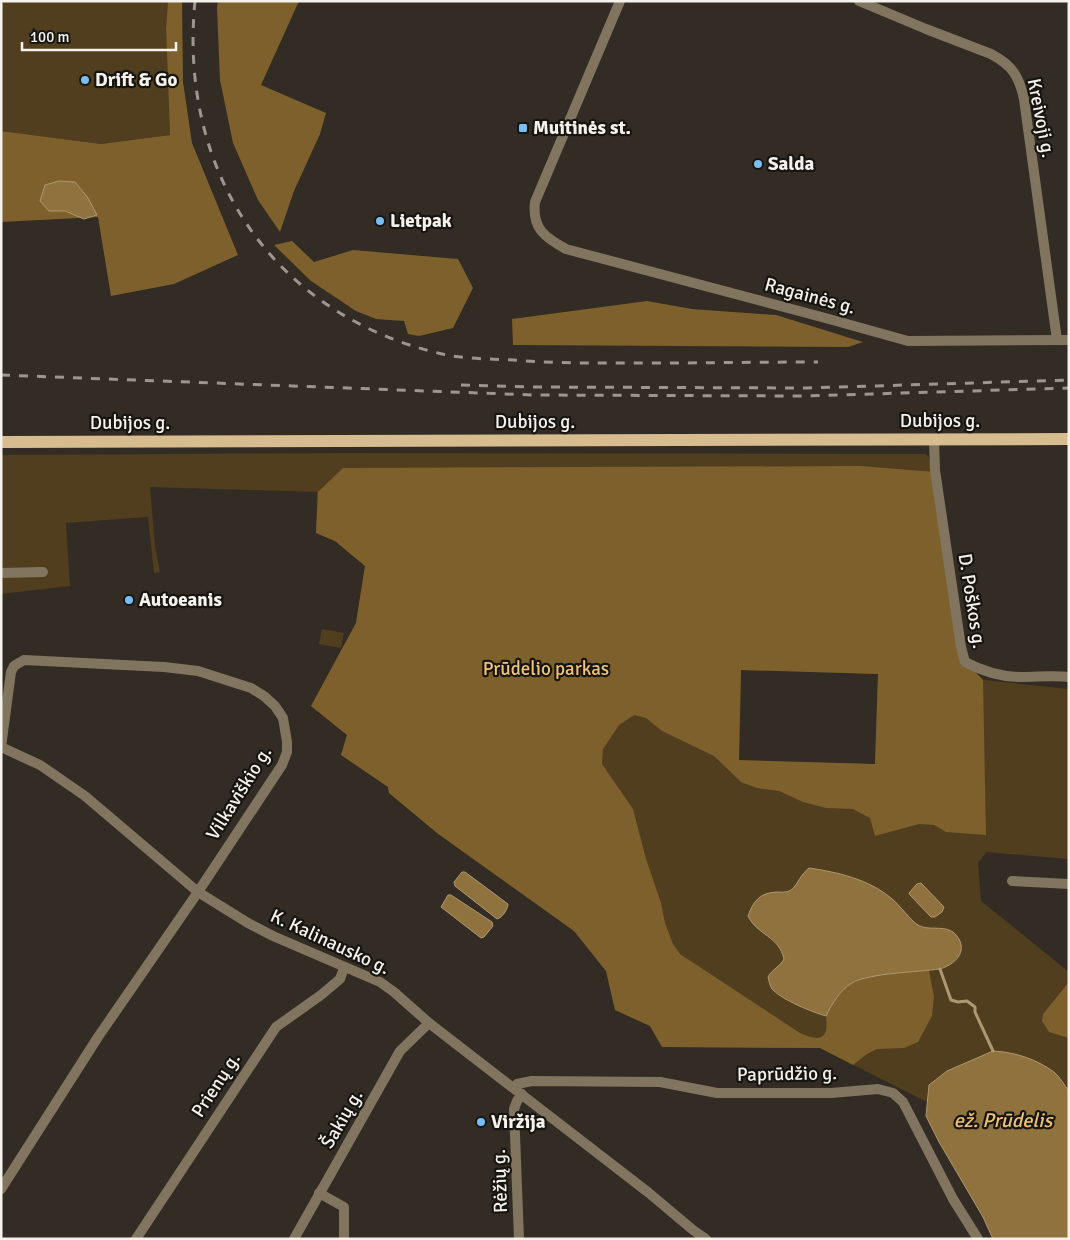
<svg xmlns="http://www.w3.org/2000/svg" width="1070" height="1240" viewBox="0 0 1070 1240" font-family="Signika,sans-serif">
	<style>
		.green { fill: #503e1e; fill-rule: evenodd }
		.forest { fill: #7d602c; fill-rule: evenodd }
		.water { fill: #90723e; stroke: #ae9872 }
		.lines { fill: none; stroke-linecap: round; stroke-linejoin: round }
		.stream { stroke: #ae9872; stroke-width: 3 }
		.street { stroke: #82755f; stroke-width: 10 }
		.primary { stroke: #d7bc8f; stroke-width: 12 }
		.rail { stroke: #9b9790; stroke-width: 3; stroke-dasharray: 9 9; stroke-linecap: butt }
		.poi-dot { fill: #7abef8; stroke: #171511; stroke-width: 2 }
		.labels { text-anchor: middle; dominant-baseline: central; stroke-width: 4.5; stroke-linejoin: round; paint-order: stroke }
		.poi-label { font-size: 19px; font-weight: bold; fill: #f5f2ec; stroke: #171511; text-anchor: start }
		.street-label { font-size: 19px; fill: #f5f2ec; stroke: #171511 }
		.park-label { font-size: 19px; fill: #f1c476; stroke: #171511 }
		.water-label { font-size: 20px; font-style: italic; fill: #efc174; stroke: #171511 }
	</style>
	<rect width="100%" height="100%" fill="#322c24"/>
	<!-- green -->
	<g class="green">
		<polygon points="1,1 168,1 166,29 170,135 101,144 1,131"/>
		<path d="M344,453l581,1 4,3 36,205 19,18 85,9v170l-82,-7 -9,11 3,38 88,71v119l-14,-18 -126,12 -2,17 -107,-54 -158,-1 -12,-21 -35,-16 -9,-39 -32,-40 -137,-98 -48,-40 -1,-6 -47,-32 6,-20 -36,-29 45,-83 9,-57 -30,-25 -19,-8 1,-41 -167,-5 5,59 5,26 -6,1 -6,-56 -82,6 4,63 -69,8v-139zM741,670l137,4 -3,90 -136,-3z"/>
		<polygon points="322,629 344,633 341,648 319,644"/>
	</g>
	<!-- forest -->
	<g class="forest">
		<polygon points="168,1 182,1 183,82 192,143 238,255 174,284 111,296 98,217 1,222 1,131 101,144 170,135 166,29"/>
		<polygon points="218,1 299,1 261,85 326,113 320,134 294,191 280,232 258,200 233,143 220,80 217,8"/>
		<polygon points="292,241 314,262 353,250 458,259 473,288 453,328 419,336 408,334 404,321 376,319 356,311 311,281 274,245"/>
		<polygon points="647,301 692,309 776,315 863,342 848,347 513,345 512,319"/>
		<path d="M861,466l74,6 30,190 18,18 3,155 -40,-3 -12,-7 -15,-1 -44,12 -5,-18 -17,-9 -27,-1 -23,-6 -24,-11 -22,-3 -16,-6 -27,-26 -52,-25 -16,-13 -12,-3 -15,10 -16,24 -1,15 31,45 13,50 15,44 4,20 8,21 7,10 120,79c20,9 29,7 26,-17 5,-9 10,-19 17,-26 17,-18 62,-17 86,-20l5,27 -2,19 -14,26 -14,6 -27,1 -10,5 -14,11 -33,-17 -158,-1 -12,-21 -35,-16 -9,-39 -32,-40 -137,-98 -48,-40 -1,-6 -47,-32 6,-20 -36,-29 45,-83 9,-57 -30,-25 -19,-8 2,-41 25,-24zM741,670l137,4 -3,90 -136,-4z"/>
		<polygon points="1069,982 1069,1038 1049,1032 1042,1021 1043,1014"/>
	</g>
	<!-- water -->
	<g class="water">
		<polygon points="59,181 75,182 88,198 97,215 84,219 65,211 49,211 40,201 45,185"/>
		<path d="M809,868c28,4 59,11 82,30 8,6 20,23 27,27 12,7 29,-2 39,11 12,16 -3,29 -17,33 -22,3 -71,4 -88,14 -12,7 -20,21 -26,33 -14,-4 -44,-16 -54,-27 -2,-3 -3,-8 -4,-12 5,-9 11,-9 16,-18 -5,-23 -27,-24 -36,-43 5,-14 11,-23 28,-24 5,0 10,1 15,-2 6,-4 9,-15 18,-22z"/>
		<path d="M462,872h3l43,32c0,5 -6,14 -11,15l-42,-33 -1,-4z"/>
		<polygon points="921,883 944,907 942,912 935,917 931,917 910,895 909,893 917,884"/>
		<polygon points="448,895 451,895 492,922 493,926 484,937 481,938 441,907"/>
		<path d="M993,1051c22,1 43,8 61,21 6,5 10,13 15,19v148h-76l-10,-22 -44,-75 -13,-26 3,-31 18,-14z"/>
	</g>
	<g class="lines">
		<!-- stream -->
		<polyline class="stream" points="940,969 951,1000 958,1002 967,1001 975,1007 975,1012 993,1051"/>
		<!-- street -->
		<g class="street">
			<path d="M620,1l-85,201c-3,26 9,35 31,47l263,70 79,22 161,-1"/>
			<path d="M859,1l67,28 65,25c21,11 28,22 33,45l33,241"/>
			<path d="M934,440l1,30 26,177 4,15c17,9 37,15 56,15 17,0 32,-2 48,0"/>
			<polyline points="1,573 43,572"/>
			<polyline points="1,747 11,672 14,666 24,660 164,667 198,671 251,688 264,696 275,706 283,718 287,742 287,752 282,765 198,892 98,1037 1,1189"/>
			<polyline points="1,747 40,765 85,796 198,892 248,923 273,936 380,982 394,992 429,1023 649,1193 693,1230 706,1239"/>
			<polyline points="1012,881 1069,884"/>
			<polyline points="514,1088 517,1084 532,1081 660,1082 717,1093 831,1093 878,1089 893,1093 903,1102 953,1199 978,1239"/>
			<polyline points="319,1193 344,1207 344,1239"/>
			<polyline points="136,1239 276,1027 321,995 340,979 344,968"/>
			<polyline points="294,1239 400,1051 429,1023"/>
			<polyline points="519,1239 514,1109 517,1101 522,1094"/>
		</g>
		<!-- primary -->
		<polyline class="primary" points="1,442 1069,439"/>
		<!-- rail -->
		<g class="rail">
			<path d="M195,1c-17,171 78,314 247,353 21,5 50,5 72,6 46,4 91,3 137,3 56,0 111,-1 167,-1"/>
			<polyline points="1,375 533,395 804,396 1069,388"/>
			<polyline points="461,385 532,387 807,388 1069,380"/>
		</g>
	</g>
	<!-- markers -->
	<g class="poi-dot">
		<circle cx="85" cy="80" r="5"/>
		<rect x="518" y="123" width="10" height="10" rx="2.5"/>
		<circle cx="758" cy="164" r="5"/>
		<circle cx="380" cy="221" r="5"/>
		<circle cx="129" cy="600" r="5"/>
		<circle cx="481" cy="1122" r="5"/>
	</g>
	<g class="labels">
		<!-- poi labels -->
		<g class="poi-label">
			<text x="95" y="80">Drift &amp; Go</text>
			<text x="533" y="128">Muitinės st.</text>
			<text x="768" y="164">Salda</text>
			<text x="390" y="221">Lietpak</text>
			<text x="139" y="600">Autoeanis</text>
			<text x="491" y="1122">Viržija</text>
		</g>
		<!-- street labels -->
		<g class="street-label">
			<text transform="translate(1041 118) rotate(79)">Kreivoji g.</text>
			<text transform="translate(810 296) rotate(15)">Ragainės g.</text>
			<text x="940" y="421">Dubijos g.</text>
			<text x="535" y="422">Dubijos g.</text>
			<text x="130" y="423">Dubijos g.</text>
			<text transform="translate(972 601) rotate(81)">D. Poškos g.</text>
			<text transform="translate(239 793) rotate(-58)">Vilkaviškio g.</text>
			<text transform="translate(330 942) rotate(25)">K. Kalinausko g.</text>
			<text transform="translate(787 1074) rotate(-1)">Paprūdžio g.</text>
			<text transform="translate(216 1085) rotate(-57)">Prienų g.</text>
			<text transform="translate(342 1119) rotate(-60)">Šakių g.</text>
			<text transform="translate(500 1181) rotate(-92)">Rėžių g.</text>
		</g>
		<!-- park labels -->
		<g class="park-label">
			<text x="546" y="669">Prūdelio parkas</text>
		</g>
		<!-- water labels -->
		<g class="water-label">
			<text x="1003" y="1120">ež. Prūdelis</text>
		</g>
	</g>
	<!-- border -->
	<rect width="1070" height="1240" fill="none" stroke="#f5f2ec" stroke-width="5"/>
	<!-- scale -->
	<path d="M22 42v8h154v-8" fill="none" stroke="#f5f2ec" stroke-width="2.5"/>
	<text x="30" y="42" font-size="15" fill="#f5f2ec" stroke="#171511" stroke-width="4" paint-order="stroke">100 m</text>
</svg>
